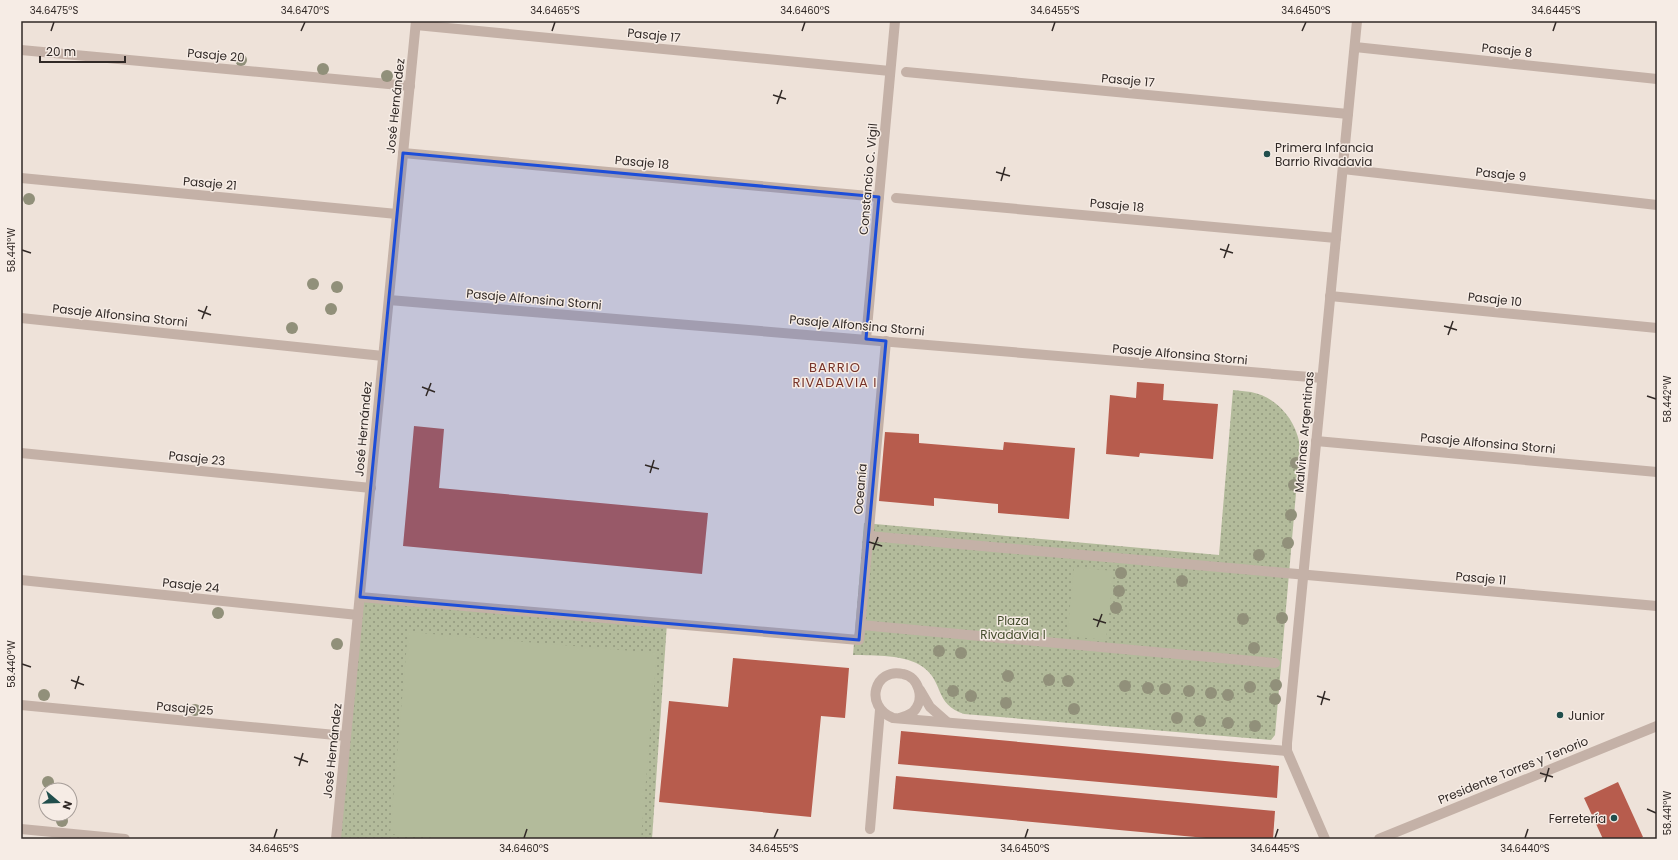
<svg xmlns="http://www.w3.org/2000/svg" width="1678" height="860" viewBox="0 0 1678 860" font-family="Poppins,sans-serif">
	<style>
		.park { fill: url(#park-dots) }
		.garden { fill: #b3bb9b }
		.building { fill: #b75c4d }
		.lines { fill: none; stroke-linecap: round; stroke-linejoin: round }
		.service { stroke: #c4b1a7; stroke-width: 10 }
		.pedestrian { stroke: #c4b1a7; stroke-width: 10 }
		.minor { stroke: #c4b1a7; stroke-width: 10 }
		.tree { fill: #91907a }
		.marked { fill: #1d4ed8; fill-opacity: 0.2; stroke: #1d4ed8; stroke-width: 3; stroke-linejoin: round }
		.ticks { fill: none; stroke: #312926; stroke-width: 1.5 }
		.poi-dot { fill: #214e4c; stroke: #f6ece5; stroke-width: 1.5 }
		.labels { text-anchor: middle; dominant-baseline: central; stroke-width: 3; stroke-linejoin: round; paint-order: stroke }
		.street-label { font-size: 12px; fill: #312926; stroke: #f6ece5 }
		.poi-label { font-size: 12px; fill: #312926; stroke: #f6ece5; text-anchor: start }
		.park-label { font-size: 12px; fill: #454d2d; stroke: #f6ece5 }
		.neighbourhood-label { font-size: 13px; letter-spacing: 1px; fill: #773329; stroke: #f6ece5 }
		.neatline { fill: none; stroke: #312926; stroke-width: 1.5 }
		.ticks-label { font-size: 10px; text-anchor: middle; fill: #312926 }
	</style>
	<defs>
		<pattern id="park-dots" width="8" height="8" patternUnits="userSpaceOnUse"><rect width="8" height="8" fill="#b3bb9b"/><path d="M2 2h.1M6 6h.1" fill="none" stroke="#92987e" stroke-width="1.8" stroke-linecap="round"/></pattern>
	</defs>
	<rect width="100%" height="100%" fill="#eee2d9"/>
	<!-- park -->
	<g class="park">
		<path d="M1233,390c6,1 12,1 18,2 26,5 46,29 49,55l-25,288 -4,5 -307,-26c-30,-10 -20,-32 -41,-47 -18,-13 -48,-11 -70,-12l11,-132 355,32z"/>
		<polygon points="360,597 667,623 652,839 336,839"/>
	</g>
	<!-- garden -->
	<g class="garden">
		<polygon points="1074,567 1114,571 1106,640 1067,636"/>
		<polygon points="408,632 657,653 641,839 448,839 390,834"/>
	</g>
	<!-- building -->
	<g class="building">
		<polygon points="1137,382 1164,384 1163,400 1218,404 1213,459 1140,453 1139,457 1106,454 1110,395 1136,398"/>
		<polygon points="414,426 444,429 439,488 708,513 702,574 403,546"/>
		<polygon points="885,432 919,434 919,443 1003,450 1004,442 1075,448 1069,519 998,513 998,504 934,498 934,506 879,501"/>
		<polygon points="733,658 849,668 845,718 821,716 811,817 659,802 669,701 728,707"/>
		<polygon points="901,731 1279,766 1277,798 898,764"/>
		<polygon points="896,776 1275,811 1273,839 1217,839 893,809"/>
		<polygon points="1618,782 1643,837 1639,839 1603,839 1584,798"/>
	</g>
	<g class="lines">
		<!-- service -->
		<polyline class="service" points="870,829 880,710"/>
		<!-- pedestrian -->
		<g class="pedestrian">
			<polyline points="416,25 890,71"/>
			<polyline points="1355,47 1657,79"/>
			<polyline points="21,50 410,86"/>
			<polyline points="906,72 1348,114"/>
			<polyline points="403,153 879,197"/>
			<polyline points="1343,169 1657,205"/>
			<polyline points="21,178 397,214"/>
			<polyline points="896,198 1336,238"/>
			<polyline points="1330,296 1657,328"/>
			<polyline points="21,453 371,488"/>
			<polyline points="869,536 1657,606"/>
			<polyline points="21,580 358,615"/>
			<polyline points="360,597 859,640 886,341"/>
			<polyline points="861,625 1275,663"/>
			<polyline points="21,705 346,736"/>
			<polyline points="21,829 125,839"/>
		</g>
		<!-- minor -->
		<g class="minor">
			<polyline points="389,300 1322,378"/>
			<polyline points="21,318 383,356"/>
			<polyline points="866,339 895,21"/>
			<polyline points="1316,441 1657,472"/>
			<polyline points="920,690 930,707 947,722"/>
			<path d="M900,718c5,-2 10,-3 14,-7 11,-12 5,-34 -11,-37 -28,-7 -40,32 -10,44l394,33"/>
			<polyline points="336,839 416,21"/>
			<polyline points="1325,839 1287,751 1287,743 1357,21"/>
			<polyline points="1379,839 1657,726"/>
		</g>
	</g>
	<!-- trees -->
	<g class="tree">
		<circle cx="241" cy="60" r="6"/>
		<circle cx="323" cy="69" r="6"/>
		<circle cx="387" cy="76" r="6"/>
		<circle cx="29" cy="199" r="6"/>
		<circle cx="313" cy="284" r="6"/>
		<circle cx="337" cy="287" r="6"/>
		<circle cx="331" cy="309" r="6"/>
		<circle cx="292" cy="328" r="6"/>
		<circle cx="1296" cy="463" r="6"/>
		<circle cx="1294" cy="485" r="6"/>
		<circle cx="1291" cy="515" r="6"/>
		<circle cx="1288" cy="543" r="6"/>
		<circle cx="1259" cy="555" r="6"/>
		<circle cx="1121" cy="573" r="6"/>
		<circle cx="1182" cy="581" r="6"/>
		<circle cx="1119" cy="591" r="6"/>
		<circle cx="1116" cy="608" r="6"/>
		<circle cx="218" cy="613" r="6"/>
		<circle cx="1282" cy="618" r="6"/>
		<circle cx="1243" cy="619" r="6"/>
		<circle cx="337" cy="644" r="6"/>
		<circle cx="1254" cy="648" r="6"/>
		<circle cx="939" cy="651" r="6"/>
		<circle cx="961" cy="653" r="6"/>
		<circle cx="1008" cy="676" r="6"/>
		<circle cx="1049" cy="680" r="6"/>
		<circle cx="1068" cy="681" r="6"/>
		<circle cx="1276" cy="685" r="6"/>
		<circle cx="1125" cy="686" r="6"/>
		<circle cx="1250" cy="687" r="6"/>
		<circle cx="1148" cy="688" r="6"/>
		<circle cx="1165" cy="689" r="6"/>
		<circle cx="953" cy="691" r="6"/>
		<circle cx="1189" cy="691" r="6"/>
		<circle cx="1211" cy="693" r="6"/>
		<circle cx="44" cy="695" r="6"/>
		<circle cx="1228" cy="695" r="6"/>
		<circle cx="971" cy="696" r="6"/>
		<circle cx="1275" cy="699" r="6"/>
		<circle cx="1006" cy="703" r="6"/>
		<circle cx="1074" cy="709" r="6"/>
		<circle cx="195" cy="710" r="6"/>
		<circle cx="1177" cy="718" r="6"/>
		<circle cx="1200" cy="721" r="6"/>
		<circle cx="1228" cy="723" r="6"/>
		<circle cx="1255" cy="726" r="6"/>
		<circle cx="48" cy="782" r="6"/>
		<circle cx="62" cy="821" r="6"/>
	</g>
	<!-- marked area -->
	<path class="marked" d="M403,153l476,44 -13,142 20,2 -27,299 -499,-43z"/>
	<!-- ticks -->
	<path class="ticks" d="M51,31l3,-9M301,31l4,-9M552,31l3,-9M802,31l3,-9M1052,31l3,-9M1302,31l4,-9M1553,31l3,-9M773,95l13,4M777,104l5,-14M996,172l14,4M1001,181l4,-14M1220,249l13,4M22,250l9,3M1224,258l5,-14M198,310l13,5M202,319l5,-13M1444,326l13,4M1448,335l5,-14M422,387l13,5M426,396l5,-13M1647,396l9,3M645,465l14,4M650,473l4,-13M869,542l13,4M873,550l5,-13M1093,619l13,4M1097,627l5,-13M22,664l9,3M71,680l13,5M75,689l4,-13M1317,696l13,4M1321,705l4,-14M294,757l14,5M299,766l4,-13M1540,773l13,4M1545,782l4,-14M1647,809l9,4M274,838l3,-9M524,838l3,-9M774,838l4,-9M1025,838l3,-9M1275,838l3,-9M1525,838l3,-9"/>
	<!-- markers -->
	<g class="poi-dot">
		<circle cx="1267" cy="154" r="4"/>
		<circle cx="1560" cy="715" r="4"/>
		<circle cx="1614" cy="818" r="4"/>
	</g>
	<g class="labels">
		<!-- street labels -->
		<g class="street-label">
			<text transform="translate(654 35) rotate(6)">Pasaje 17</text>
			<text transform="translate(1507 50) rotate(6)">Pasaje 8</text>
			<text transform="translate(216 55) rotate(5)">Pasaje 20</text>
			<text transform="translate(1128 80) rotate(5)">Pasaje 17</text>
			<text transform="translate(395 106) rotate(-84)">José Hernández</text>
			<text transform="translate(642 162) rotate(5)">Pasaje 18</text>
			<text transform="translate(1501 174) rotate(6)">Pasaje 9</text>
			<text transform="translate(868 179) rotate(-85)">Constancio C. Vigil</text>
			<text transform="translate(210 183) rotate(5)">Pasaje 21</text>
			<text transform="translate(1117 205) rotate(5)">Pasaje 18</text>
			<text transform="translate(534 299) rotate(5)">Pasaje Alfonsina Storni</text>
			<text transform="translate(1495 299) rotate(6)">Pasaje 10</text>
			<text transform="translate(120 315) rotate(6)">Pasaje Alfonsina Storni</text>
			<text transform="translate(857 325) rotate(5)">Pasaje Alfonsina Storni</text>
			<text transform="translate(1180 354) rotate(5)">Pasaje Alfonsina Storni</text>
			<text transform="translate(363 429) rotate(-85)">José Hernández</text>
			<text transform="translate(1304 432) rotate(-85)">Malvinas Argentinas</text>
			<text transform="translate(1488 443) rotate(5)">Pasaje Alfonsina Storni</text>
			<text transform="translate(197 458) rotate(6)">Pasaje 23</text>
			<text transform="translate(860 489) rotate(-85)">Oceanía</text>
			<text transform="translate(1481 578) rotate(5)">Pasaje 11</text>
			<text transform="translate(191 585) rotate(6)">Pasaje 24</text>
			<text transform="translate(185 708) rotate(5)">Pasaje 25</text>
			<text transform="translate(332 751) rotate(-84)">José Hernández</text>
			<text transform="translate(1513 770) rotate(-22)">Presidente Torres y Tenorio</text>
		</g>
		<!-- poi labels -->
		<g class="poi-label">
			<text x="1275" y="147">Primera Infancia<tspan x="1275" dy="14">Barrio Rivadavia</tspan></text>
			<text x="1568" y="715">Junior</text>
			<text x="1606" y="818" text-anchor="end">Ferretería</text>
		</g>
		<!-- park labels -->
		<g class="park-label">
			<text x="1013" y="620">Plaza<tspan x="1013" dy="14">Rivadavia I</tspan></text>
		</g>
		<!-- neighbourhood labels -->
		<g class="neighbourhood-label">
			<text x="835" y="367">BARRIO<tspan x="835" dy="15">RIVADAVIA I</tspan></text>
		</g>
	</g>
	<!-- border -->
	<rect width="1678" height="860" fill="none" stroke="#f6ece5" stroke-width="44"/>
	<!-- north arrow -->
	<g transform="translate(58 802) rotate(109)"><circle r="19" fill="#f6ece5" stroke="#a79e99"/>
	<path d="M0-3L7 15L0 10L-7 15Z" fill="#214e4c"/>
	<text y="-6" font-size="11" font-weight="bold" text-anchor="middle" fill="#312926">N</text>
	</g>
	<!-- scale -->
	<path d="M40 56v6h85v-6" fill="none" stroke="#312926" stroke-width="2"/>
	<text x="46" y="56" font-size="12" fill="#312926" stroke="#f6ece5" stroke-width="3" paint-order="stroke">20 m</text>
	<rect x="22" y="22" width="1634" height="816" class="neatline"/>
	<g class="ticks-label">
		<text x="54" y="14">34.6475°S</text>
		<text x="305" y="14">34.6470°S</text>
		<text x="555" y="14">34.6465°S</text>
		<text x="805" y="14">34.6460°S</text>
		<text x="1055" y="14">34.6455°S</text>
		<text x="1306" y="14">34.6450°S</text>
		<text x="1556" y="14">34.6445°S</text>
		<text transform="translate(11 250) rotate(-90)" y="4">58.441°W</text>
		<text transform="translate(1667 399) rotate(-90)" y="4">58.442°W</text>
		<text transform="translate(11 664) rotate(-90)" y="4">58.440°W</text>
		<text transform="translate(1667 813) rotate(-90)" y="4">58.441°W</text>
		<text x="274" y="852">34.6465°S</text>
		<text x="524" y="852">34.6460°S</text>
		<text x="774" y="852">34.6455°S</text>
		<text x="1025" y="852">34.6450°S</text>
		<text x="1275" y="852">34.6445°S</text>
		<text x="1525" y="852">34.6440°S</text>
	</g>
</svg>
